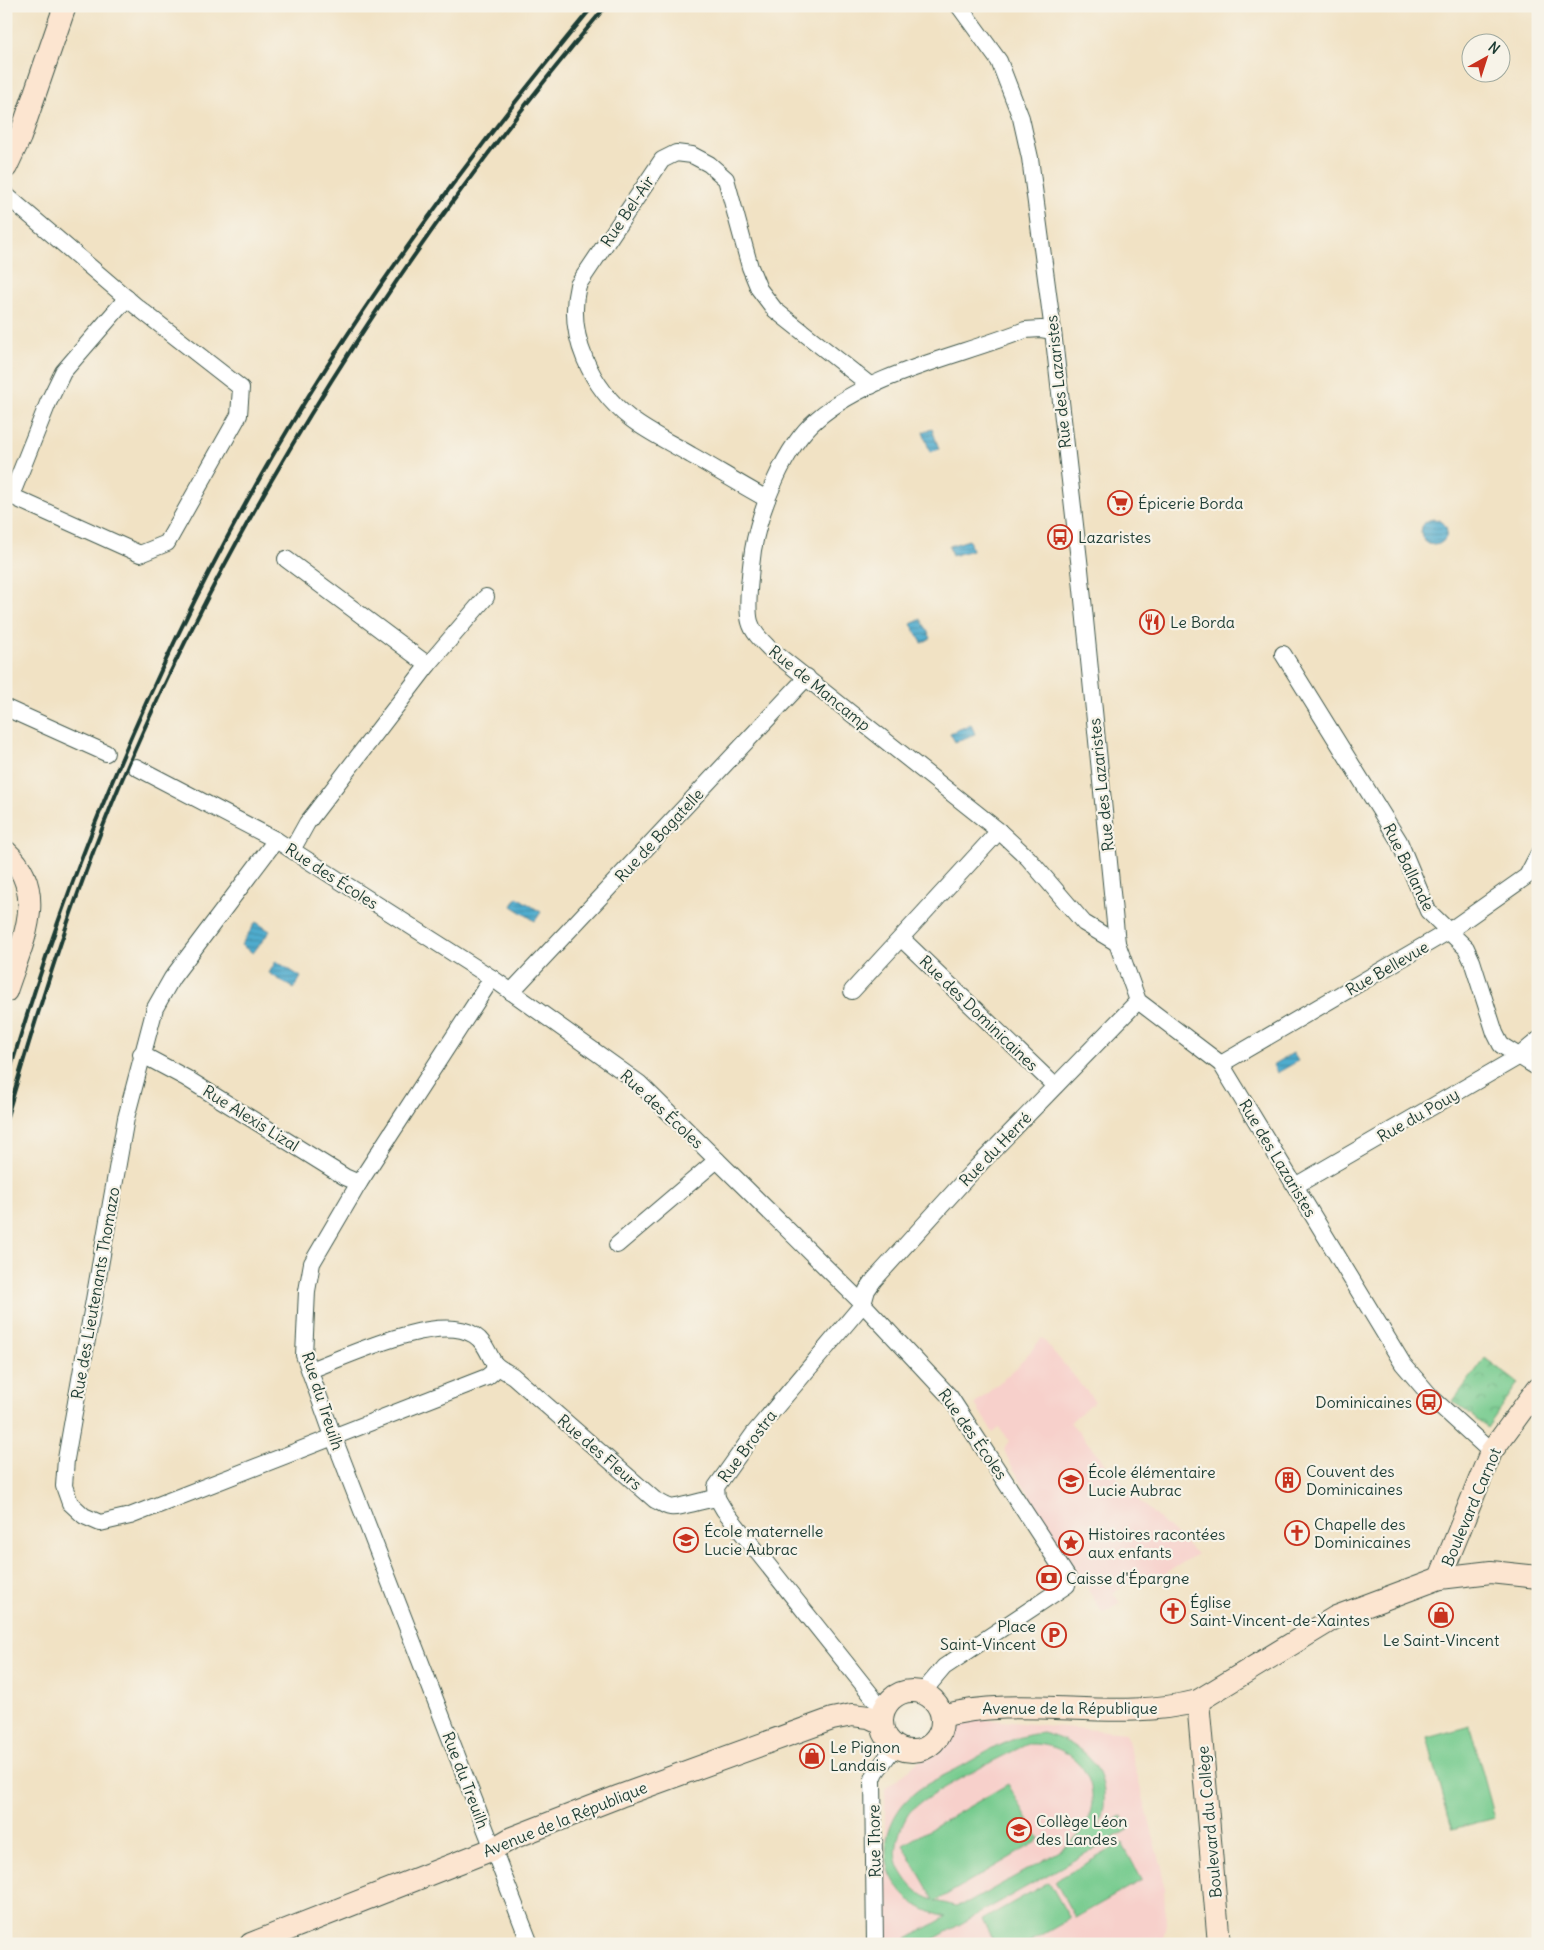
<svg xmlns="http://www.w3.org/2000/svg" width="1544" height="1950" viewBox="0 0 1544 1950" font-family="Delius,sans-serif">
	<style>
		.built { fill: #f7d0cb }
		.grass { fill: #76cb8e; stroke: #4a8461; fill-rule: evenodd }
		.park { fill: url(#park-crowns); stroke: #4a8461 }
		.water { fill: url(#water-rules); stroke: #387481 }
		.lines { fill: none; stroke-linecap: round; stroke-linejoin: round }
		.street-casing { stroke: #3e564a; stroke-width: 18 }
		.secondary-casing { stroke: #3e564a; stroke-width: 24 }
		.street { stroke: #fff; stroke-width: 16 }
		.secondary { stroke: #fce5d0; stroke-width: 22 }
		.rail { stroke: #1f3d34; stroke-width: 4 }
		.labels { text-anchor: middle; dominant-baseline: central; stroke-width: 4.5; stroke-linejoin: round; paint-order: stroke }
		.street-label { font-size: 16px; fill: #1f3d34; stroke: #f7f3e8 }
		.poi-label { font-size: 16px; fill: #1f3d34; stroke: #f7f3e8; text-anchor: start }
	</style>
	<defs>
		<pattern id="park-crowns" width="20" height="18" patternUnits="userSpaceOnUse" patternTransform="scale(1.25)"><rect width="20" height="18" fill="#76cb8e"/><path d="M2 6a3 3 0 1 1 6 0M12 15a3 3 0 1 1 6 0" fill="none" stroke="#60a675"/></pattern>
		<pattern id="water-rules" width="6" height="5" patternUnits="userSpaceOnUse" patternTransform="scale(1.25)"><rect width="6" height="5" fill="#50acce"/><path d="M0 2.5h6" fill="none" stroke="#428da8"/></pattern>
	</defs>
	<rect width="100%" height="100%" fill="#f7f3e8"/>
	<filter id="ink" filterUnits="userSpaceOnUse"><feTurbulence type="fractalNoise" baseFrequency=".02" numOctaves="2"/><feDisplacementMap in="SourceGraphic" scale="10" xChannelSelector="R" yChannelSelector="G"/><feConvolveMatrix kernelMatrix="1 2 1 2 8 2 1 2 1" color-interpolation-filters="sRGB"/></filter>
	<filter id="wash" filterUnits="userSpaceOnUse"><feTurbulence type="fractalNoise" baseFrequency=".0096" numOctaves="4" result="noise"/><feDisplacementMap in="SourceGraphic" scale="20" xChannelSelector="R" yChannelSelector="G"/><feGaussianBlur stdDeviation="1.12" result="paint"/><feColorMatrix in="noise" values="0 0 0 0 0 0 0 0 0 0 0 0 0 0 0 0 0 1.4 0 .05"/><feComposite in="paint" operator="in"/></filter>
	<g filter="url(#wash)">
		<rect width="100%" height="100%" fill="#f1e2c4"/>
		<!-- built -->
		<g class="built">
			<polygon points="1042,1338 1095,1401 1070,1422 1131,1493 1197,1554 1153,1581 1127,1584 1113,1593 1120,1603 1103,1614 1010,1463 1004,1450 1009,1440 999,1428 993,1433 975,1404 1016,1368"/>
			<polygon points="971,1718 1126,1733 1163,1872 1166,1924 1162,1944 885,1944 885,1789"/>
		</g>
		<!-- grass -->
		<g class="grass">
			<polygon points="1470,1726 1495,1818 1452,1829 1427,1738"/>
			<path d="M1042,1733c37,9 66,31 62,74 -1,7 -4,15 -6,22l24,-13 7,13 -204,115h-27l48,-27c-27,-7 -43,-17 -55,-42 -12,-28 -1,-61 21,-80 13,-12 34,-20 50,-29 27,-15 48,-30 80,-33zM1028,1744c62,-2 87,63 39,103l-99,56 -12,3 -20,-5 104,-61 -32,-56 -105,61 31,55c-15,-4 -25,-15 -33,-29 -10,-16 -2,-43 8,-58 13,-17 97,-59 119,-69z"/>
			<polygon points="1122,1843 1142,1880 1075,1918 1055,1881"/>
			<polygon points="1049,1882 1070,1919 1026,1944 995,1944 982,1920"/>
		</g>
		<!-- park -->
		<polygon class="park" points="1485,1358 1518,1383 1487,1428 1453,1401"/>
		<!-- water -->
		<g class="water">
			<polygon points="932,429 939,449 930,452 923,432"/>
			<circle cx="1434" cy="532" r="13"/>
			<polygon points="969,540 972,550 952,556 949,546"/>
			<polygon points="921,619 931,638 922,643 911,624"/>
			<polygon points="971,724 975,734 955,742 950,733"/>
			<polygon points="517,897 541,912 535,921 512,906"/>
			<polygon points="256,922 270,931 253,953 241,945"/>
			<polygon points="276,961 301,977 294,989 269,973"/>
			<polygon points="1293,1053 1298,1061 1277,1073 1273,1065"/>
		</g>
	</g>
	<g filter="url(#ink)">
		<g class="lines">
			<defs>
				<g id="street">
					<polyline points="959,6 999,61 1021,118 1030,158 1053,331 1080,569 1117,943 1138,1001 1221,1064 1403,1364 1433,1399 1491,1452"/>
					<polyline points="6,195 136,306 241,388 239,415 167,543 140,554 11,496 6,499"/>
					<path d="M1053,331l-12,-2 -16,1c-65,26 -155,43 -208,89 -33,28 -57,90 -64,131 -2,15 -7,58 -3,72 3,11 12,19 20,27l229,182 29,27 56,65 33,20"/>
					<polyline points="11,496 48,403 63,372 127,298"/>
					<path d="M767,499c-26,-14 -51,-30 -76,-44 -20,-12 -42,-22 -60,-36 -40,-31 -65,-84 -53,-134l84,-125 14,-7 16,2 17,9 17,15 24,88 9,22 16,21 96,76"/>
					<polyline points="286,559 428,665"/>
					<polyline points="1283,654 1399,841 1428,911 1466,948 1472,961 1495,1033 1501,1045 1538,1068"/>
					<polyline points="6,708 106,753"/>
					<polyline points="136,767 276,840 492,978 639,1083 863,1304 950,1397 1068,1578 1067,1585 944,1667 922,1693"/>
					<polyline points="276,840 172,978 155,1008 126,1118 66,1459 64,1486 70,1503 84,1516 100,1523 130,1516 487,1377 493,1372 495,1364"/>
					<polyline points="292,850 307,823 428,665 486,597"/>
					<polyline points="902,939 1055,1086"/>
					<polyline points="492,978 359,1183 312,1263 307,1291 304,1355 333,1436 530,1944"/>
					<polyline points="852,991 999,831"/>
					<polyline points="511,992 807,677"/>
					<polyline points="141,1054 186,1078 345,1177 359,1183"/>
					<polyline points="1221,1064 1449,931 1527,876 1538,855"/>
					<polyline points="1295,1186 1518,1057 1538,1040"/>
					<polyline points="617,1245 717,1160"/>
					<path d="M310,1370c38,-14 128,-58 164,-35 11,7 14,18 20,28 4,5 13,9 19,13l142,124c5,2 10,6 15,7 6,2 37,-8 47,-9"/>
					<polyline points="884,1711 724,1510 717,1498 716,1487 755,1432 863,1304 867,1290 874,1280 972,1172 1138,1001"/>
					<polyline points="875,1944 873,1779 876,1772 895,1746"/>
				</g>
				<g id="secondary">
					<polyline points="6,167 20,137 65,6"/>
					<path d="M6,852c44,40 15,92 0,139"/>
					<polyline points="1440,1578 1491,1452 1538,1388"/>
					<circle cx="912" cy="1721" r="30"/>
					<polyline points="1198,1701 1219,1944"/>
					<path d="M942,1716c83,-22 172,7 256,-15l138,-84 104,-39 51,-6 47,5"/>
					<polyline points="251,1944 493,1849 512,1838 620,1796 832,1719 852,1715 869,1717 882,1723"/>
				</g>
			</defs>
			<!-- street casing -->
			<use href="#street" class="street-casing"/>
			<!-- secondary casing -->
			<use href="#secondary" class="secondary-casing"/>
			<!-- street -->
			<use href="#street" class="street"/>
			<!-- secondary -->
			<use href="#secondary" class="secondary"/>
			<!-- rail -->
			<g class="rail">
				<path d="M6,1084c61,-210 144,-410 251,-601 95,-169 212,-328 336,-477"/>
				<path d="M6,1120c35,-121 73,-241 123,-357 120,-276 284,-528 477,-757"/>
			</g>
		</g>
	</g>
	<!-- icons -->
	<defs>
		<symbol id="supermarket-ring" viewBox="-11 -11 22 22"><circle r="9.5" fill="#f7f3e8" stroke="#c8321e" stroke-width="1.5"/><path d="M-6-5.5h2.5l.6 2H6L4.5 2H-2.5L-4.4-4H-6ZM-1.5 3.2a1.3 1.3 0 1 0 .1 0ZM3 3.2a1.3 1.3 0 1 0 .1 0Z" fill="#c8321e"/></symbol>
		<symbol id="bus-ring" viewBox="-11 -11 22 22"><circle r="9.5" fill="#f7f3e8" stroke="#c8321e" stroke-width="1.5"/><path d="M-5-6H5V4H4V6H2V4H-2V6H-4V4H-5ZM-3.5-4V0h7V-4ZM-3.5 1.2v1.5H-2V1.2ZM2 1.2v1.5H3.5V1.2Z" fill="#c8321e"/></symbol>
		<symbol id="restaurant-ring" viewBox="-11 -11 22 22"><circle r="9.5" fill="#f7f3e8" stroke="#c8321e" stroke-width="1.5"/><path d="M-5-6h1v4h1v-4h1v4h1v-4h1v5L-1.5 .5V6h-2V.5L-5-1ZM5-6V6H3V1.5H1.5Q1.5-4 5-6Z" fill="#c8321e"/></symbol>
		<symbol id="building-ring" viewBox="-11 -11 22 22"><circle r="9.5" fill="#f7f3e8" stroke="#c8321e" stroke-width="1.5"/><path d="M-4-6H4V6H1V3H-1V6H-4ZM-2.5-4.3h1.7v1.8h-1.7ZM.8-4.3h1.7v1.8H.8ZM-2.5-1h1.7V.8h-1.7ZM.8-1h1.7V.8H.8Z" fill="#c8321e"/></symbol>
		<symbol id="school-ring" viewBox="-11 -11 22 22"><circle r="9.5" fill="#f7f3e8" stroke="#c8321e" stroke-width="1.5"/><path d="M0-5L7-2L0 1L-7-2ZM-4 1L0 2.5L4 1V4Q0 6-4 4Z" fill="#c8321e"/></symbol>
		<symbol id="church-ring" viewBox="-11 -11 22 22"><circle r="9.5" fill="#f7f3e8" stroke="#c8321e" stroke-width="1.5"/><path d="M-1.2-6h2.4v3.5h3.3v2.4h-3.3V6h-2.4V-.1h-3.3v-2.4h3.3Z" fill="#c8321e"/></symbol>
		<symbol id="sight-ring" viewBox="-11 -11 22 22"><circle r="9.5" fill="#f7f3e8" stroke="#c8321e" stroke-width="1.5"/><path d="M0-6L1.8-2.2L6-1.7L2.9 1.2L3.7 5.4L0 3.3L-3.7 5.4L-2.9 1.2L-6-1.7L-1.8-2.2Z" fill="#c8321e"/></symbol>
		<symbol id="bank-ring" viewBox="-11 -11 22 22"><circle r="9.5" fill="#f7f3e8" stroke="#c8321e" stroke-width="1.5"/><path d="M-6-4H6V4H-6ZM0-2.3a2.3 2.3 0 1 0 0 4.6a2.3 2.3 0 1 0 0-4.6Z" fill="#c8321e"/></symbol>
		<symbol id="shop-ring" viewBox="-11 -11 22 22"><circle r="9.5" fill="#f7f3e8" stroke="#c8321e" stroke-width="1.5"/><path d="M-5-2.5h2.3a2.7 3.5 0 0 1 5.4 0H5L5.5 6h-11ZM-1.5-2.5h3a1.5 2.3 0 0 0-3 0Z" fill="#c8321e"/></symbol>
		<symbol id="parking-ring" viewBox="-11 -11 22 22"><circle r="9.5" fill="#f7f3e8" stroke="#c8321e" stroke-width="1.5"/><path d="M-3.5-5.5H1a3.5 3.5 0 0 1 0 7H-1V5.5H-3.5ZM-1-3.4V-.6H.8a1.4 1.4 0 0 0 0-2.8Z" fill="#c8321e"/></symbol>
	</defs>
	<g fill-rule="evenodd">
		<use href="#supermarket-ring" x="1106" y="489" width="28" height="28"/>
		<use href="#bus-ring" x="1046" y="523" width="28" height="28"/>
		<use href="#restaurant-ring" x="1138" y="608" width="28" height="28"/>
		<use href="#bus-ring" x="1415" y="1388" width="28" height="28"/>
		<use href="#building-ring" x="1274" y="1466" width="28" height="28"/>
		<use href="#school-ring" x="1057" y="1467" width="28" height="28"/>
		<use href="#church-ring" x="1283" y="1519" width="28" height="28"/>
		<use href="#school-ring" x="672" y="1526" width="28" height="28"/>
		<use href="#sight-ring" x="1057" y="1529" width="28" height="28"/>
		<use href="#bank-ring" x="1035" y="1564" width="28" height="28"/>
		<use href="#church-ring" x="1159" y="1597" width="28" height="28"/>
		<use href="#shop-ring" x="1427" y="1601" width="28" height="28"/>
		<use href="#parking-ring" x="1040" y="1621" width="28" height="28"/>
		<use href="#shop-ring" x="798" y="1742" width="28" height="28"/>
		<use href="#school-ring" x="1005" y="1816" width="28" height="28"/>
	</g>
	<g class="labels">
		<!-- street labels -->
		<g class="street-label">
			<text transform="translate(627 211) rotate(-56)">Rue Bel-Air</text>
			<text transform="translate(1058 382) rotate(-96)">Rue des Lazaristes</text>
			<text transform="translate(820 688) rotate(39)">Rue de Mancamp</text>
			<text transform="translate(1101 785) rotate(-96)">Rue des Lazaristes</text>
			<text transform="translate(659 835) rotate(-47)">Rue de Bagatelle</text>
			<text transform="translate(1409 867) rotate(64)">Rue Ballande</text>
			<text transform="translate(332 876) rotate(33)">Rue des Écoles</text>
			<text transform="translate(1387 968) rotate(-30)">Rue Bellevue</text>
			<text transform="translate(979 1013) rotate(44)">Rue des Dominicaines</text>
			<text transform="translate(662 1109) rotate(43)">Rue des Écoles</text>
			<text transform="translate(1418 1115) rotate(-30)">Rue du Pouy</text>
			<text transform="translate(251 1118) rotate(32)">Rue Alexis Lizal</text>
			<text transform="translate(995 1149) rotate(-46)">Rue du Herré</text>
			<text transform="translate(1278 1158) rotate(59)">Rue des Lazaristes</text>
			<text transform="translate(95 1293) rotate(-80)">Rue des Lieutenants Thomazo</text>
			<text transform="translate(323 1401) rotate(72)">Rue du Treuilh</text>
			<text transform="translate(973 1434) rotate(55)">Rue des Écoles</text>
			<text transform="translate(747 1446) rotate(-53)">Rue Brostra</text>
			<text transform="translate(600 1452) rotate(41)">Rue des Fleurs</text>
			<text transform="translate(1471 1507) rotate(-67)">Boulevard Carnot</text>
			<text x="1070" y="1708">Avenue de la République</text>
			<text transform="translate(466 1780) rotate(69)">Rue du Treuilh</text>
			<text transform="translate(565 1819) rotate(-22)">Avenue de la République</text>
			<text transform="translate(1209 1822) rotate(-95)">Boulevard du Collège</text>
			<text transform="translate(874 1841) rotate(-91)">Rue Thore</text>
		</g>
		<!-- poi labels -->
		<g class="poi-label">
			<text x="1138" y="503">Épicerie Borda</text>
			<text x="1078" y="537">Lazaristes</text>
			<text x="1170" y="622">Le Borda</text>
			<text x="1412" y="1402" text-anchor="end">Dominicaines</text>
			<text x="1306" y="1471">Couvent des<tspan x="1306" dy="18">Dominicaines</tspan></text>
			<text x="1088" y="1472">École élémentaire<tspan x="1088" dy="18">Lucie Aubrac</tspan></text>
			<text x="1314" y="1524">Chapelle des<tspan x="1314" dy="18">Dominicaines</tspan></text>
			<text x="704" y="1531">École maternelle<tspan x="704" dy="18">Lucie Aubrac</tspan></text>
			<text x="1088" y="1534">Histoires racontées<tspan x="1088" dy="18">aux enfants</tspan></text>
			<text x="1066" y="1578">Caisse d'Épargne</text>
			<text x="1190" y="1602">Église<tspan x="1190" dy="18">Saint-Vincent-de-Xaintes</tspan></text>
			<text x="1036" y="1626" text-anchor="end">Place<tspan x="1036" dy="18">Saint-Vincent</tspan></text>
			<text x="1441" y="1640" text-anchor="middle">Le Saint-Vincent</text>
			<text x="830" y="1747">Le Pignon<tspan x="830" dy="18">Landais</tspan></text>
			<text x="1036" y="1821">Collège Léon<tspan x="1036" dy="18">des Landes</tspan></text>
		</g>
	</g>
	<!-- margin -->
	<rect width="1544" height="1950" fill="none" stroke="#f7f3e8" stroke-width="25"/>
	<!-- north arrow -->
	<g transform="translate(1486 58) rotate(39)"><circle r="24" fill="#f7f3e8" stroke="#a1aaa0"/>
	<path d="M0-4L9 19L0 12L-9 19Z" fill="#c8321e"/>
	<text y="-8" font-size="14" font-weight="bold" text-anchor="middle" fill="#1f3d34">N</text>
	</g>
</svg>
